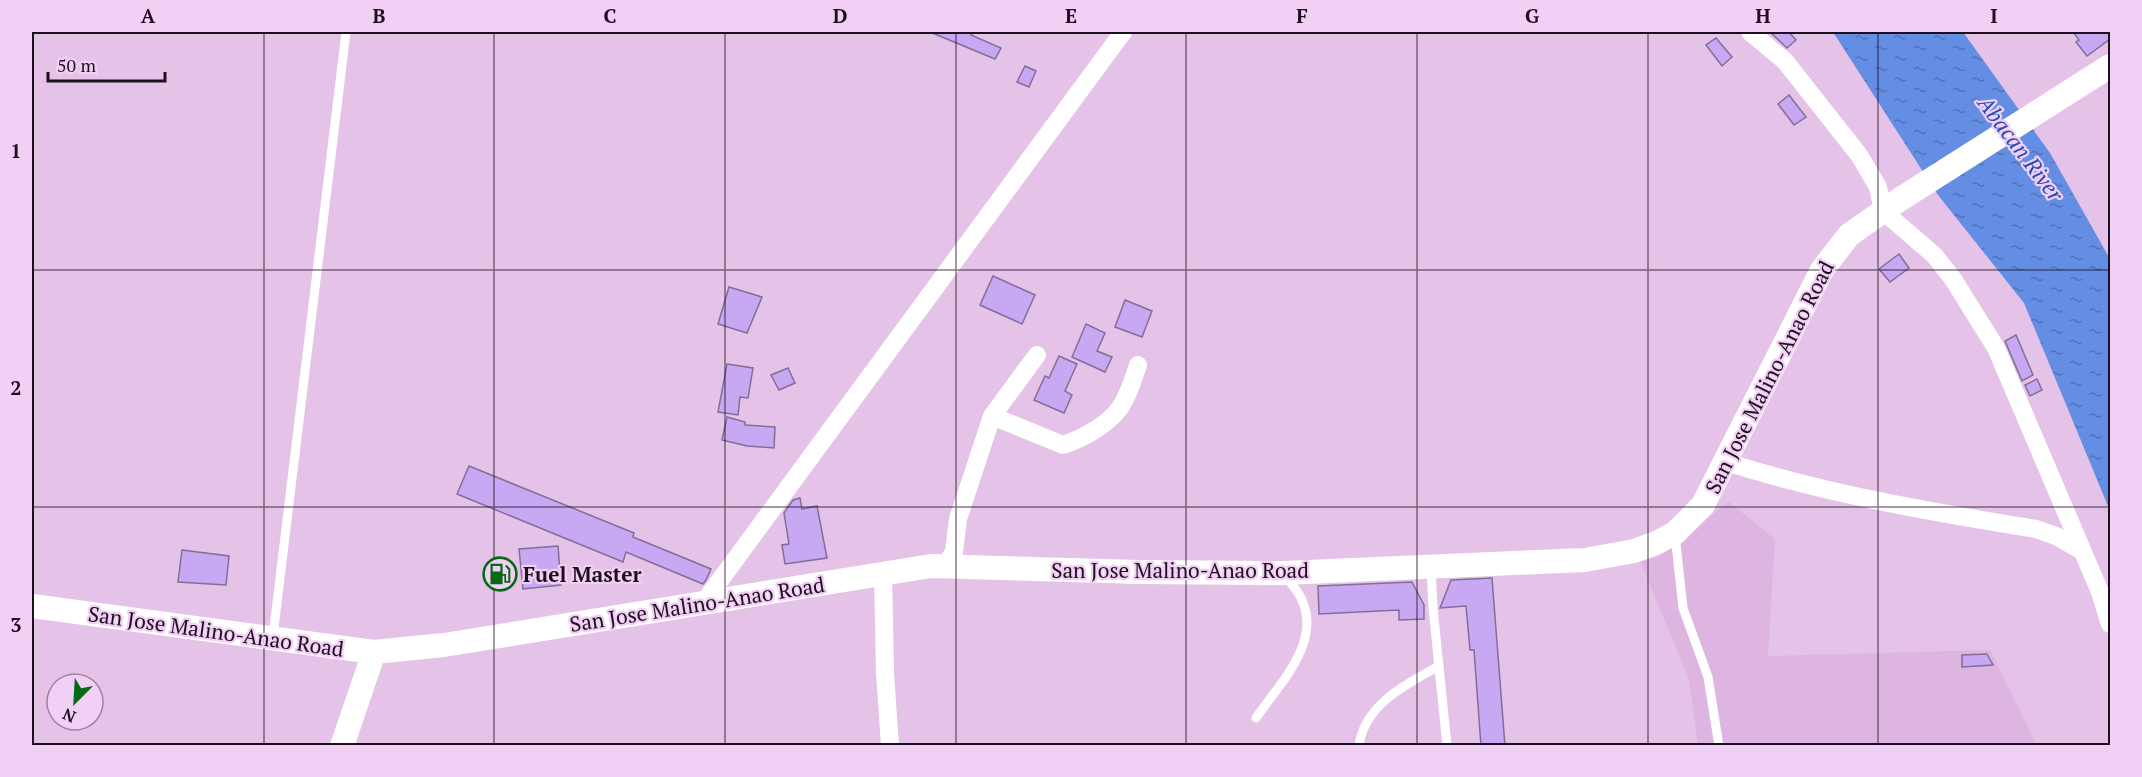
<svg xmlns="http://www.w3.org/2000/svg" width="2142" height="777" viewBox="0 0 2142 777" font-family="'PT Serif',serif">
	<style>
		.built { fill: #ddb5e0 }
		.water { fill: url(#water-ripples) }
		.building { fill: #c8a7f3; stroke: #806f97; stroke-width: 1.5 }
		.lines { fill: none; stroke-linecap: round; stroke-linejoin: round }
		.lane { stroke: #fff; stroke-width: 9 }
		.street { stroke: #fff; stroke-width: 18 }
		.secondary { stroke: #fff; stroke-width: 24 }
		.grid { fill: none; stroke: #1d101e; stroke-width: 1.5; stroke-opacity: 0.55 }
		.labels { text-anchor: middle; dominant-baseline: central; stroke-width: 4.5; stroke-linejoin: round; paint-order: stroke }
		.street-label { font-size: 21px; fill: #1d101e; stroke: #f2cff4 }
		.poi-label { font-size: 21px; font-weight: bold; fill: #1d101e; stroke: #f2cff4; text-anchor: start }
		.water-label { font-size: 22px; font-style: italic; fill: #244eb3; stroke: #f2cff4 }
		.neatline { fill: none; stroke: #1d101e; stroke-width: 2 }
		.grid-label { font-size: 20px; text-anchor: middle; font-weight: bold; fill: #1d101e }
	</style>
	<defs>
		<pattern id="water-ripples" width="26" height="14" patternUnits="userSpaceOnUse" patternTransform="scale(1.5)"><rect width="26" height="14" fill="#648de4"/><path d="M2 4q2-2 4 0t4 0M15 11q2-2 4 0t4 0" fill="none" stroke="#5272b8"/></pattern>
	</defs>
	<rect width="100%" height="100%" fill="#e5c2e7"/>
	<!-- built -->
	<polygon class="built" points="1729,502 1775,539 1768,656 1990,650 2037,745 1698,745 1689,679 1640,561 1657,558"/>
	<!-- water -->
	<polygon class="water" points="1833,32 1963,32 2050,153 2110,259 2110,511 2024,303 1938,195"/>
	<!-- building -->
	<g class="building">
		<polygon points="930,32 973,32 971,35 1001,48 995,59"/>
		<polygon points="1770,32 1789,32 1796,40 1787,48"/>
		<polygon points="2073,32 2110,32 2110,39 2087,56 2076,42 2079,40"/>
		<polygon points="1716,38 1732,57 1722,66 1706,45"/>
		<polygon points="1025,66 1036,71 1029,87 1017,82"/>
		<polygon points="1789,95 1806,117 1794,125 1778,104"/>
		<polygon points="1899,254 1909,268 1890,282 1879,269"/>
		<polygon points="993,276 1035,295 1022,324 980,305"/>
		<polygon points="729,287 762,297 747,333 718,324"/>
		<polygon points="1125,300 1152,311 1142,337 1115,327"/>
		<polygon points="1086,324 1105,333 1097,351 1112,357 1105,372 1072,357"/>
		<polygon points="2016,335 2033,375 2022,381 2005,341"/>
		<polygon points="1059,356 1077,364 1065,391 1072,395 1064,413 1034,400 1045,376 1049,378"/>
		<polygon points="727,364 753,368 748,398 740,397 738,415 718,412"/>
		<polygon points="788,368 795,383 779,390 771,375"/>
		<polygon points="2037,379 2042,390 2030,396 2025,385"/>
		<polygon points="727,417 745,422 745,425 775,427 774,448 747,446 722,440"/>
		<polygon points="469,466 634,533 633,537 711,569 706,580 703,584 626,552 623,562 457,494"/>
		<polygon points="800,498 802,509 817,506 827,558 785,564 782,545 789,544 784,513 793,500"/>
		<polygon points="558,546 561,585 523,589 519,549"/>
		<polygon points="182,550 229,556 226,585 178,582"/>
		<polygon points="1492,578 1505,746 1481,746 1474,650 1470,650 1466,606 1440,608 1451,580"/>
		<polygon points="1412,582 1424,605 1424,619 1399,620 1399,610 1319,614 1318,586"/>
		<polygon points="1987,654 1993,665 1962,667 1962,655"/>
	</g>
	<g class="lines">
		<!-- lane -->
		<g class="lane">
			<polyline points="1675,535 1683,608 1708,677 1719,746"/>
			<polyline points="1431,567 1433,608 1447,746"/>
			<polyline points="273,636 346,32"/>
			<path d="M1256,718c23,-34 67,-76 45,-120 -4,-8 -11,-15 -16,-23"/>
			<path d="M1359,746c5,-41 47,-62 80,-80"/>
		</g>
		<!-- street -->
		<g class="street">
			<polyline points="1750,32 1785,61 1859,155 1878,187 1883,211 1934,255 1953,279 1996,348 2100,592 2110,624"/>
			<polyline points="992,416 1037,355"/>
			<path d="M1726,462c101,32 205,50 310,67l20,7 26,15"/>
			<path d="M943,568l11,-16 4,-33 34,-103 71,29c21,-7 51,-23 61,-44 6,-11 10,-24 14,-36"/>
			<polyline points="883,573 885,673 890,746"/>
			<polyline points="704,602 1123,32"/>
		</g>
		<!-- secondary -->
		<g class="secondary">
			<polyline points="32,606 374,652 444,645 931,566 1139,572 1284,573 1585,560 1634,551 1656,543 1675,533 1703,505 1822,270 1849,235 1899,200 2110,66"/>
			<polyline points="342,746 374,652"/>
		</g>
	</g>
	<!-- grid -->
	<path class="grid" d="M264,32v714M494,32v714M725,32v714M956,32v714M1186,32v714M1417,32v714M1648,32v714M1878,32v714M32,270h2078M32,507h2078"/>
	<!-- icons -->
	<defs>
		<symbol id="fuel-ring" viewBox="-11 -11 22 22"><circle r="9.5" fill="#f2cff4" stroke="#056915" stroke-width="1.5"/><path d="M-5.5-6h7V0h2V4h1.3V-2.5L3-4.5l.8-.8L6-3V5H2.5V1h-1V6h-7ZM-4.2-4.7v3.2H.2V-4.7Z" fill="#056915"/></symbol>
	</defs>
	<g fill-rule="evenodd">
		<use href="#fuel-ring" x="481" y="555" width="38" height="38"/>
	</g>
	<g class="labels">
		<!-- street labels -->
		<g class="street-label">
			<text transform="translate(1769 377) rotate(-63)">San Jose Malino-Anao Road</text>
			<text x="1180" y="570">San Jose Malino-Anao Road</text>
			<text transform="translate(697 604) rotate(-9)">San Jose Malino-Anao Road</text>
			<text transform="translate(216 631) rotate(8)">San Jose Malino-Anao Road</text>
		</g>
		<!-- poi labels -->
		<g class="poi-label">
			<text x="523" y="574">Fuel Master</text>
		</g>
		<!-- water labels -->
		<g class="water-label">
			<text transform="translate(2021 148) rotate(53)">Abacan River</text>
		</g>
	</g>
	<!-- border -->
	<rect width="2142" height="777" fill="none" stroke="#f2cff4" stroke-width="66"/>
	<!-- north arrow -->
	<g transform="translate(75 702) rotate(204)"><circle r="28" fill="#f2cff4" stroke="#9d839e" stroke-width="1.5"/>
	<path d="M0-4.5L10 22L0 15L-10 22Z" fill="#056915"/>
	<text y="-9" font-size="16" font-weight="bold" text-anchor="middle" fill="#1d101e">N</text>
	</g>
	<!-- scale -->
	<path d="M48 72v9h117v-9" fill="none" stroke="#1d101e" stroke-width="3"/>
	<text x="57" y="72" font-size="18" fill="#1d101e" stroke="#f2cff4" stroke-width="4.5" paint-order="stroke">50 m</text>
	<rect x="33" y="33" width="2076" height="711" class="neatline"/>
	<g class="grid-label">
		<text x="148" y="23">A</text>
		<text x="379" y="23">B</text>
		<text x="610" y="23">C</text>
		<text x="840" y="23">D</text>
		<text x="1071" y="23">E</text>
		<text x="1302" y="23">F</text>
		<text x="1532" y="23">G</text>
		<text x="1763" y="23">H</text>
		<text x="1994" y="23">I</text>
		<text x="16" y="158">1</text>
		<text x="16" y="395">2</text>
		<text x="16" y="632">3</text>
	</g>
</svg>
